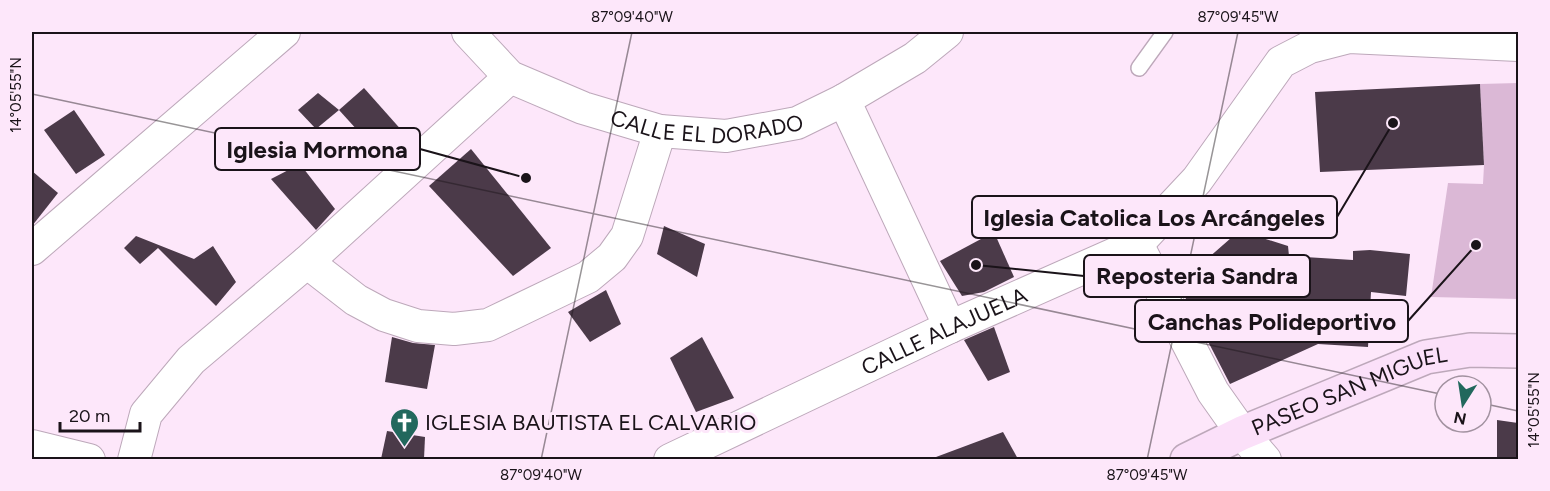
<svg xmlns="http://www.w3.org/2000/svg" width="1550" height="491" viewBox="0 0 1550 491" font-family="Figtree,sans-serif">
	<style>
		.green { fill: #dbb8d6 }
		.building { fill: #4b3a49 }
		.lines { fill: none; stroke-linecap: round; stroke-linejoin: round }
		.lane-casing { stroke: #bda8ba; stroke-width: 18 }
		.street-casing { stroke: #bda8ba; stroke-width: 34 }
		.secondary-casing { stroke: #bda8ba; stroke-width: 36 }
		.lane { stroke: #fff; stroke-width: 15 }
		.street { stroke: #fff; stroke-width: 32 }
		.secondary { stroke: #fbe0f9; stroke-width: 33 }
		.ticks { fill: none; stroke: #1a1319; stroke-width: 1.5; stroke-opacity: 0.45 }
		.labels { text-anchor: middle; dominant-baseline: central; stroke-width: 6; stroke-linejoin: round; paint-order: stroke }
		.street-label { font-size: 22px; fill: #1a1319; stroke: #fde7fa }
		.poi-label { font-size: 22px; fill: #1a1319; stroke: #fde7fa; text-anchor: start }
		.leader { fill: none; stroke: #1a1319; stroke-width: 2 }
		.callout-dot { fill: #1a1319; stroke: #fde7fa; stroke-width: 2 }
		.callout { fill: #fde7fa; stroke: #1a1319; stroke-width: 2 }
		.callout-label { font-size: 24px; text-anchor: middle; font-weight: bold; fill: #1a1319 }
		.neatline { fill: none; stroke: #1a1319; stroke-width: 2 }
		.ticks-label { font-size: 15px; text-anchor: middle; fill: #1a1319 }
	</style>
	<rect width="100%" height="100%" fill="#fde7fa"/>
	<!-- green -->
	<polygon class="green" points="1518,83 1518,299 1431,297 1448,183 1483,184 1484,165 1480,84"/>
	<!-- building -->
	<g class="building">
		<polygon points="1480,84 1484,165 1320,172 1315,92"/>
		<polygon points="364,88 412,142 388,164 339,110"/>
		<polygon points="318,93 339,110 316,129 298,110"/>
		<polygon points="74,110 105,155 76,174 44,130"/>
		<polygon points="471,149 551,248 513,276 429,186"/>
		<polygon points="300,164 335,209 316,230 271,179"/>
		<polygon points="32,171 58,193 32,226"/>
		<polygon points="664,226 705,244 697,277 657,254"/>
		<polygon points="994,232 1014,277 984,292 962,296 940,261"/>
		<polygon points="1253,235 1288,246 1289,256 1353,260 1353,251 1370,250 1410,254 1406,296 1371,292 1368,347 1318,344 1230,384 1170,268 1207,259 1231,238"/>
		<polygon points="136,236 194,259 213,246 236,282 216,306 158,248 140,264 124,248"/>
		<polygon points="606,290 621,324 590,342 568,312"/>
		<polygon points="994,327 1010,372 988,381 964,340"/>
		<polygon points="392,337 413,343 435,345 427,389 385,382"/>
		<polygon points="702,337 734,398 696,412 670,358"/>
		<polygon points="1497,420 1518,423 1518,459 1497,459"/>
		<polygon points="387,431 425,437 424,459 381,459"/>
		<polygon points="1003,432 1018,459 936,459 936,457"/>
	</g>
	<g class="lines">
		<defs>
			<polyline id="lane" points="1139,68 1165,32"/>
			<g id="street">
				<path id="s1" d="M468,32l42,45 73,31 77,23 66,5 71,-13 47,-23 71,-42 32,-26"/>
				<polyline points="844,100 950,327"/>
				<polyline points="1137,244 1213,392 1242,433 1265,460"/>
				<polyline points="32,249 284,32"/>
				<polyline points="307,262 356,300 384,315 418,326 454,329 488,325 588,277 612,257 627,236 660,131"/>
				<polyline points="32,446 89,460"/>
				<polyline points="134,460 146,414 191,360 307,262 510,77"/>
				<path id="s2" d="M670,460l280,-133 187,-83 60,-64 84,-118 29,-15 39,-10 169,8"/>
			</g>
			<g id="secondary">
				<path id="s3" d="M1187,460l55,-27 184,-76 44,-7 48,1"/>
			</g>
		</defs>
		<!-- lane casing -->
		<use href="#lane" class="lane-casing"/>
		<!-- street casing -->
		<use href="#street" class="street-casing"/>
		<!-- secondary casing -->
		<use href="#secondary" class="secondary-casing"/>
		<!-- lane -->
		<use href="#lane" class="lane"/>
		<!-- street -->
		<use href="#street" class="street"/>
		<!-- secondary -->
		<use href="#secondary" class="secondary"/>
	</g>
	<!-- ticks -->
	<path class="ticks" d="M32,94l1413,301M1481,403l37,8M541,460l91,-428M1147,460l91,-428"/>
	<!-- icons -->
	<defs>
		<symbol id="church-pin" viewBox="-11 -11 22 30"><path d="M0 17L-7.5 6A9.5 9.5 0 1 1 7.5 6Z" fill="#22685d" stroke="#fde7fa"/><path d="M-1.2-6h2.4v3.5h3.3v2.4h-3.3V6h-2.4V-.1h-3.3v-2.4h3.3Z" fill="#fff"/></symbol>
	</defs>
	<g fill-rule="evenodd">
		<use href="#church-pin" x="388" y="406" width="33" height="45"/>
	</g>
	<g class="labels">
		<!-- street labels -->
		<g class="street-label">
			<text stroke="none"><textPath href="#s1" startOffset="268">CALLE EL DORADO</textPath></text>
			<text stroke="none"><textPath href="#s2" startOffset="303">CALLE ALAJUELA</textPath></text>
			<text stroke="none"><textPath href="#s3" startOffset="177">PASEO SAN MIGUEL</textPath></text>
		</g>
		<!-- poi labels -->
		<g class="poi-label">
			<text x="425" y="422">IGLESIA BAUTISTA EL CALVARIO</text>
		</g>
	</g>
	<!-- callouts -->
	<path class="leader" d="M526 178L420 149M1393 123L1337 217M976 265L1084 276M1476 245L1408 321"/>
	<g class="callout-dot">
		<circle cx="526" cy="178" r="6"/>
		<circle cx="1393" cy="123" r="6"/>
		<circle cx="976" cy="265" r="6"/>
		<circle cx="1476" cy="245" r="6"/>
	</g>
	<g class="callout">
		<rect x="215" y="128" width="205" height="42" rx="6"/>
		<rect x="972" y="196" width="365" height="42" rx="6"/>
		<rect x="1084" y="255" width="226" height="42" rx="6"/>
		<rect x="1135" y="300" width="273" height="42" rx="6"/>
	</g>
	<g class="callout-label">
		<text x="317" y="158">Iglesia Mormona</text>
		<text x="1154" y="226">Iglesia Catolica Los Arcángeles</text>
		<text x="1197" y="284">Reposteria Sandra</text>
		<text x="1272" y="330">Canchas Polideportivo</text>
	</g>
	<!-- border -->
	<rect width="1550" height="491" fill="none" stroke="#fde7fa" stroke-width="66"/>
	<!-- north arrow -->
	<g transform="translate(1463 404) rotate(192)"><circle r="28" fill="#fde7fa" stroke="#a292a0" stroke-width="1.5"/>
	<path d="M0-4.5L10 22L0 15L-10 22Z" fill="#22685d"/>
	<text y="-9" font-size="16" font-weight="bold" text-anchor="middle" fill="#1a1319">N</text>
	</g>
	<!-- scale -->
	<path d="M60 422v9h80v-9" fill="none" stroke="#1a1319" stroke-width="3"/>
	<text x="69" y="422" font-size="18" fill="#1a1319" stroke="#fde7fa" stroke-width="4.5" paint-order="stroke">20 m</text>
	<rect x="33" y="33" width="1484" height="425" class="neatline"/>
	<g class="ticks-label">
		<text x="632" y="22">87°09'40"W</text>
		<text x="1238" y="22">87°09'45"W</text>
		<text transform="translate(16 95) rotate(-90)" y="5">14°05'55"N</text>
		<text transform="translate(1534 410) rotate(-90)" y="5">14°05'55"N</text>
		<text x="541" y="480">87°09'40"W</text>
		<text x="1147" y="480">87°09'45"W</text>
	</g>
</svg>
